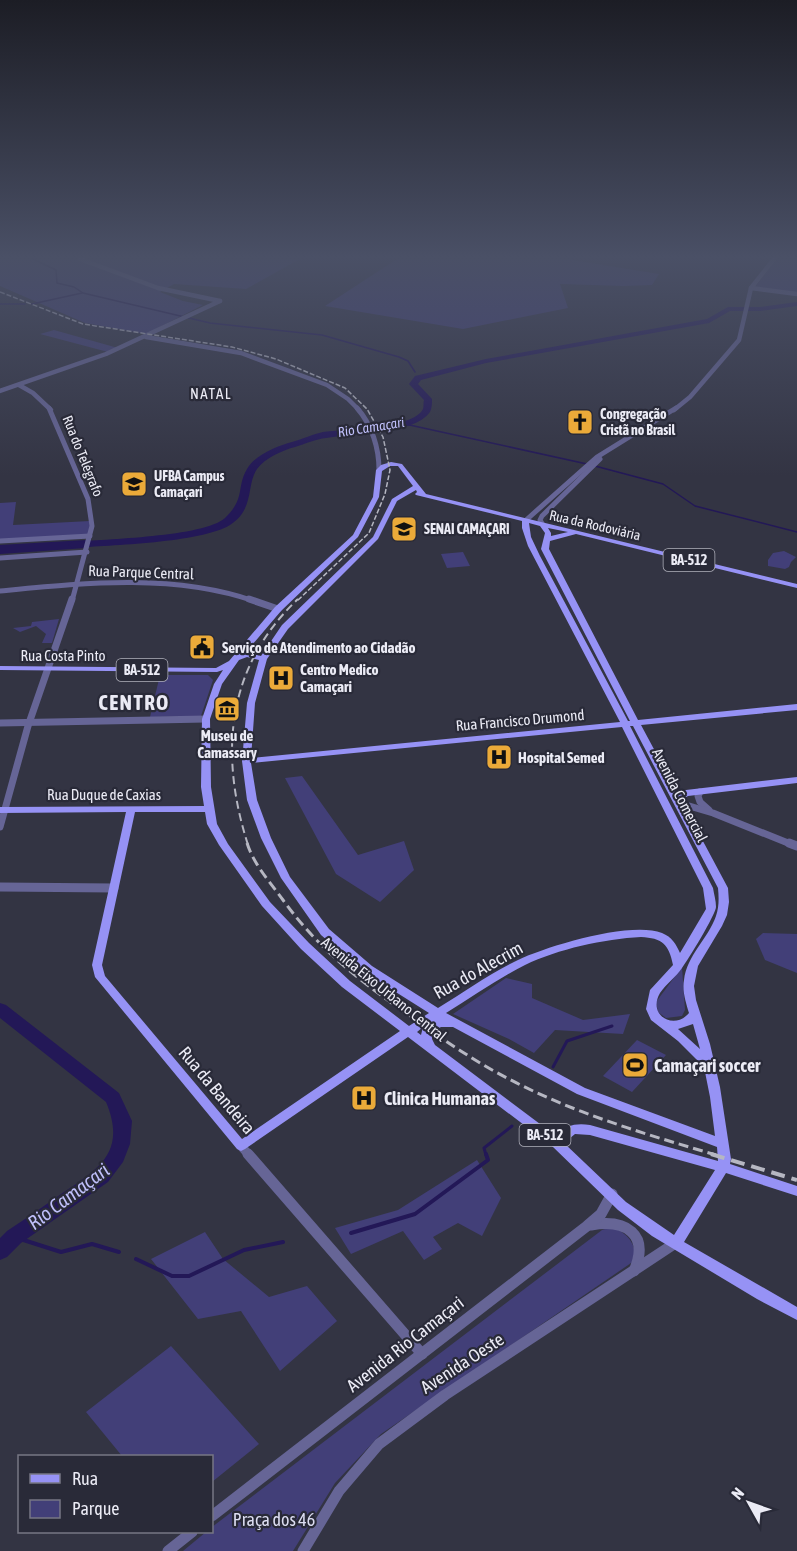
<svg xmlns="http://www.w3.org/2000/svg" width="797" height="1551" viewBox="0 0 797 1551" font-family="'Asap Condensed',sans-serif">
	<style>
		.green { fill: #423f78 }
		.water { fill: #231857 }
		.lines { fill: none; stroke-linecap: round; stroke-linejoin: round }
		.stream-far2 { stroke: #231857; stroke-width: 1.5 }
		.stream-far1 { stroke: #231857; stroke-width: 3 }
		.stream { stroke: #231857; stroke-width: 4 }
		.river { fill: #231857; fill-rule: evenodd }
		.minor-far4 { stroke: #666596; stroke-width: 4.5 }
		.minor-far3 { stroke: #666596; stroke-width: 5 }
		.minor-far2 { stroke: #666596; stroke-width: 7 }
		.minor-far1 { stroke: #666596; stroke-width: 9 }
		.minor { stroke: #666596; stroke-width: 11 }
		.major { fill: #9692f5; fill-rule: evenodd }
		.rail-far3 { stroke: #b6b7c2; stroke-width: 1.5; stroke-dasharray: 5 2; stroke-linecap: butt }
		.rail-far2 { stroke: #b6b7c2; stroke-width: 2; stroke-dasharray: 8 4.5; stroke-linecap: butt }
		.rail-far1 { stroke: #b6b7c2; stroke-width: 3; stroke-dasharray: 10 5; stroke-linecap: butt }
		.rail { stroke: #b6b7c2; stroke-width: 4; stroke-dasharray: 14 7; stroke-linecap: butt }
		.labels { text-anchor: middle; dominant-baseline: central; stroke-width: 4.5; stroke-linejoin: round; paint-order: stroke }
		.far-poi-label { font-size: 14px; font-weight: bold; fill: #ebebf5; stroke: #292a38; text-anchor: start }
		.far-water-label { font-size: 14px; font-style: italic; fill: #bfbffa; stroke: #292a38 }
		.far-street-label { font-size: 14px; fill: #ebebf5; stroke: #292a38 }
		.shield { fill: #292a38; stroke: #b1b1bc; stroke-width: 1.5 }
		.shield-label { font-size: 14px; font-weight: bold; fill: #ebebf5 }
		.far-quarter-label { font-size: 15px; letter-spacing: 1.5px; fill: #ebebf5; stroke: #292a38 }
		.street-label { font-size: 15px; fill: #ebebf5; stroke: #292a38 }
		.poi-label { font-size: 15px; font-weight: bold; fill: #ebebf5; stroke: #292a38; text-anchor: start }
		.near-street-label { font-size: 18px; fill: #ebebf5; stroke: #292a38 }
		.near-poi-label { font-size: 18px; font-weight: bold; fill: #ebebf5; stroke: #292a38; text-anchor: start }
		.near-park-label { font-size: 18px; fill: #dddef2; stroke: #292a38 }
		.near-water-label { font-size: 20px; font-style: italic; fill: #bfbffa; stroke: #292a38 }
		.district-label { font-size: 21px; font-weight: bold; letter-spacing: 1.5px; fill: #ebebf5; stroke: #292a38 }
	</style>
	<rect width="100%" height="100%" fill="#333443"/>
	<!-- green -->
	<g class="green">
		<polygon points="0,259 300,259 246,289 174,284 160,292 183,301 203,305 146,334 85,323 0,286"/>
		<polygon points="397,259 566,259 659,274 652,285 624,286 560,284 568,308 463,329 325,306"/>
		<polygon points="777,259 797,259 797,293 755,287"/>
		<polygon points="54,330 118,348 108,352 40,334"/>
		<polygon points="16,502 13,525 90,521 91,535 0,541 0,503"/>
		<polygon points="784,551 796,557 791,562 789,567 785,569 768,566 768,560 773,553"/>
		<polygon points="463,552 470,566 447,568 441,554"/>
		<polygon points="59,619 52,643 42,643 46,634 36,626 20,632 13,628 31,626 32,622"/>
		<polygon points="160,675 208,675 213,680 201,716 150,717"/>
		<polygon points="302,776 358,855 404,841 414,870 380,902 336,874 285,778"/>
		<polygon points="763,933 797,934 797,973 765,960 756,939"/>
		<polygon points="682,967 685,1010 682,1016 666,1018 658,1012 656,1002"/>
		<polygon points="506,978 532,984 532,998 583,1020 630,1014 623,1034 555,1030 534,1053 509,1039 453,1014"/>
		<polygon points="637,1040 666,1055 632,1092 603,1076"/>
		<polygon points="477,1160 501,1198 482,1236 458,1223 433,1237 442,1249 424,1260 403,1231 351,1254 335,1228 398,1210"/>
		<path d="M611,1227c16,5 27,18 23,34l-253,173 -46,49 -42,68h-110l23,-19h6v-5l390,-297z"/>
		<polygon points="205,1232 223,1259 269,1297 307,1286 337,1321 280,1371 241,1311 198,1319 151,1259"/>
		<polygon points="171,1346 259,1444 212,1482 212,1456 122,1456 86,1412"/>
	</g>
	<!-- water -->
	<polygon class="water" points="86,540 86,548 0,554 0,545"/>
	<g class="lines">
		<!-- stream-far2 -->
		<g class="stream-far2">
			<polyline points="33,259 56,270 57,283 74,287 83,293 210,323 322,335 399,357 408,361 415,372"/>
			<polyline points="0,304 25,304"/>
			<polyline points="32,304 82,293"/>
			<polyline points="405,424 587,464"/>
			<polyline points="595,466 663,484 695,506 797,532"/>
		</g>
		<!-- stream-far1 -->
		<g class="stream-far1">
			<polyline points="553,1067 567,1041 612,1026"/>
			<polyline points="486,1155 484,1148 512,1126"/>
		</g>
		<!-- stream -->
		<g class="stream">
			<polyline points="351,1233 415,1214 488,1160 486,1154"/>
			<polyline points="14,1237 61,1252 92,1244 119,1252"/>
			<polyline points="136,1259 172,1276 189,1276 244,1250 283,1242"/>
		</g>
		<!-- river -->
		<g class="river">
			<path d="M797,302v4l-37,5h-30l-21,12 -223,40 -65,17 -3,4 14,15c0,4 0,9 -2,13 -16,23 -78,21 -104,26 -10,1 -21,6 -31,9 -12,3 -30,11 -38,22 -11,16 -2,40 -27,56 -30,18 -119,20 -157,23l-5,-3 5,-3c31,-3 131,-5 152,-24 21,-20 11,-30 22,-49 8,-14 30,-23 45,-27 11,-3 21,-8 31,-10 20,-3 91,-3 100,-23 1,-3 0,-6 1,-9l-15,-16 6,-8 71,-17 221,-40 21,-12h32z"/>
			<path d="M0,1003l6,2 113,88 13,28 -2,23 -7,18 -15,20 -87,61 -14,14 -7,3v-22l7,-7c18,-12 36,-24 54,-37 38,-25 66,-42 45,-92l-106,-84z"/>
		</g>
		<!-- minor-far4 -->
		<g class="minor-far4">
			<polyline points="80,259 158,288 220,301"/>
			<polyline points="751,288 797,294"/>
			<polyline points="146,337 241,353 327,385 348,399 359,410"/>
			<polyline points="19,385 33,393 51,410"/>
			<polyline points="0,391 106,354 220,301"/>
			<polyline points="674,410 690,397 739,340 751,288 774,259"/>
		</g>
		<!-- minor-far3 -->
		<g class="minor-far3">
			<polyline points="49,408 88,499 92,526 72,601"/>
			<path d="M357,408c15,17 22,40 22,62"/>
			<polyline points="525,521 597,457 676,408"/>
			<polyline points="543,525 540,520 542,516 600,459"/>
			<polyline points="0,541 90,536"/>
			<polyline points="0,558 87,552"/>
			<path d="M0,591c83,-8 173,-18 254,10"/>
		</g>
		<!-- minor-far2 -->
		<g class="minor-far2">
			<polyline points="249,599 278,609"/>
			<polyline points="0,723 206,719"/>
			<polyline points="700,792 698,796 700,802 709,810"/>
			<polyline points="679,803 713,813 793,845"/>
			<polyline points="0,827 28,726 72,599"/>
		</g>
		<!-- minor-far1 -->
		<g class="minor-far1">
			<polyline points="789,843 797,846"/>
			<polyline points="0,887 114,888"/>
			<polyline points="241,1146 249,1155"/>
		</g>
		<!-- minor -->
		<g class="minor">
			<polyline points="248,1154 422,1354"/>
			<path d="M591,1225c35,-6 59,9 43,46"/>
			<polyline points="212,1516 587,1226 601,1214 612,1194"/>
			<polyline points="168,1551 192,1532"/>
			<polyline points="303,1551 339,1491 379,1444 445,1395 677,1242"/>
		</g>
		<!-- major -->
		<path class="major" d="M391,462l11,2 24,30 371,90v4l-221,-54 -26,7 -1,8 89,171 159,-16v6l-156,15 37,69 8,-4 111,-13v6l-109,13 -7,4 47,88 1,14 -2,13 -5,11 -24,40 -4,20 2,14 14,44 10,43 11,72 -1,5 67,22v10l-71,-23 -42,69 113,65v13l-40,-21 -105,-63 -34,-26 -65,-63 -145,-110 -163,112 -4,2 -4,-2 -142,-172 -3,-12 34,-153 -126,1v-6l204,-1 -3,-19 1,-68 12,-35 9,-14 -6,2 -217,-2v-4l216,2 13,-7 46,-54 78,-72 20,-38 3,-27 5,-5zM390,466h8l15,20 -21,13 -19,38 -91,88 -21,31 -15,-4 35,-41 77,-74 21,-40 3,-26zM416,490l1,2 -2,2 1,1 106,26v7l6,18 92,176 -369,36 4,-55 12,-44 21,-30 90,-90 19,-38zM529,523l11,3 5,7 -4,16 89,172h-2l-88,-165 -9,-19zM548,528l20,4 -17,4v-3zM247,657l12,3 -12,43 -5,58 5,39 14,38 20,40 40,57 43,37 65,41 -20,13 -59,-45 -41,-38 -39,-41 -42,-58 -11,-20 -6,-37 -1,-68 12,-35 17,-24zM630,726h3l85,162c1,10 1,19 -2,28 -8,23 -29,39 -32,64 -2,11 2,23 5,33 -15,18 -42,2 -29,-20 6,-9 16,-16 22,-25 6,-8 34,-54 34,-61 0,-6 -2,-13 -3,-19zM622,727l81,161 3,21 -26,44c-4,-9 -8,-16 -18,-20 -32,-12 -114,13 -144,27 -28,13 -54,32 -80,48l-66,-42 -43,-37 -39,-52 -19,-39 -14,-38 -6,-37zM135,812h70l2,12 12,21 43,61 39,43 41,38 58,44 -158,108 -137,-163 -3,-11zM641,937c21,1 28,7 32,28l-23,25 -4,19 5,11 27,21 26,26 6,30 5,39 -130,-48 -139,-75c26,-16 51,-34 79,-48 33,-16 79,-26 116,-28zM693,1024l7,25 -22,-20zM423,1027l-2,8 -4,-3zM441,1027h12l124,67 140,53 1,14 -128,-36c-14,-2 -25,0 -34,11l-121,-91 -3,-6 1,-8zM575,1134l15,1 125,35 -41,65 -48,-33 -62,-59z"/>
		<!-- rail-far3 -->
		<polyline class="rail-far3" points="0,292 83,324 232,347 276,359 345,388 367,409 383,437 390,470 385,494 369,533 297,601"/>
		<!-- rail-far2 -->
		<path class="rail-far2" d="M248,845c-29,-91 -22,-178 50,-246"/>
		<!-- rail-far1 -->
		<path class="rail-far1" d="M247,843c7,22 23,39 36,57 34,47 73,78 120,111 34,24 67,48 104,67 66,35 138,56 209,77"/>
		<!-- rail -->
		<polyline class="rail" points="711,1154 797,1180"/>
	</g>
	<!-- sky -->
	<linearGradient id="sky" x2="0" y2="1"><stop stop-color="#1c1d25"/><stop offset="0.54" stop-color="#4a5066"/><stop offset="1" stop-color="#4a5066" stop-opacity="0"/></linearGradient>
	<rect width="797" height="476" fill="url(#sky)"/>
	<!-- icons -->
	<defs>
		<symbol id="church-square" viewBox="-11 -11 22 22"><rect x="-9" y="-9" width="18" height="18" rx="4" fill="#ebaa39" stroke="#292a38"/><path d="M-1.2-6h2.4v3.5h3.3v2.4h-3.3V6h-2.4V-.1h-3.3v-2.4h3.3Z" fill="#111"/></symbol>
		<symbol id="university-square" viewBox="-11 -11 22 22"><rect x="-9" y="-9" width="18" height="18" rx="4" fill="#ebaa39" stroke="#292a38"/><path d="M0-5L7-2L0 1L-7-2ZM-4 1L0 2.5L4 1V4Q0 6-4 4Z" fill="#111"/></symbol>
		<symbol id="civic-square" viewBox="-11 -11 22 22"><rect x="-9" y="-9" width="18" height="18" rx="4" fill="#ebaa39" stroke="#292a38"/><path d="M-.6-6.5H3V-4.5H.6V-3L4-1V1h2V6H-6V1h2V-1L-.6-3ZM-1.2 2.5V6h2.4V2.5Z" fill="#111"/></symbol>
		<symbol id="hospital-square" viewBox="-11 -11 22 22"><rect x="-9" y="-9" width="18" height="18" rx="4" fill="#ebaa39" stroke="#292a38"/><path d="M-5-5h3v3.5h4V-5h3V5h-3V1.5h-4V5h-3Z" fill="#111"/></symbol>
		<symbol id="museum-square" viewBox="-11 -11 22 22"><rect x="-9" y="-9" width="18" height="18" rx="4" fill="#ebaa39" stroke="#292a38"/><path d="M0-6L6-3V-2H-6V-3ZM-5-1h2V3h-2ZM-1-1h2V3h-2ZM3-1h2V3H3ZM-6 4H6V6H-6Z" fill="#111"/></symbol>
		<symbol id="stadium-square" viewBox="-11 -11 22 22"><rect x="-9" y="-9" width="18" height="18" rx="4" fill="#ebaa39" stroke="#292a38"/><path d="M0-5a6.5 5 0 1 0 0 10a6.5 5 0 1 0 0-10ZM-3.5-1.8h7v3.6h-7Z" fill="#111"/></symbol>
	</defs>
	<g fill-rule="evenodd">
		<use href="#church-square" x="565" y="407" width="30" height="30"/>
		<use href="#university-square" x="119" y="469" width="30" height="30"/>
		<use href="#university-square" x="389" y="514" width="30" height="30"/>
		<use href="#civic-square" x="187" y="632" width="30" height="30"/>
		<use href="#hospital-square" x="266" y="663" width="30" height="30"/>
		<use href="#museum-square" x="212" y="694" width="30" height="30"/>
		<use href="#hospital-square" x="484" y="742" width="30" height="30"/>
		<use href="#stadium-square" x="620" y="1050" width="30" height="30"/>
		<use href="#hospital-square" x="349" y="1083" width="30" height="30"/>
	</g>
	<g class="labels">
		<!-- far-poi labels -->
		<g class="far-poi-label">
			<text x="600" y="414">Congregação<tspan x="600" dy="16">Cristã no Brasil</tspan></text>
			<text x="154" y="476">UFBA Campus<tspan x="154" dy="16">Camaçari</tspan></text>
			<text x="424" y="529">SENAI CAMAÇARI</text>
		</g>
		<!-- far-water labels -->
		<g class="far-water-label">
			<text transform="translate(371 427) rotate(-9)">Rio Camaçari</text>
		</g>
		<!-- far-street labels -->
		<g class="far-street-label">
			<text transform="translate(83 456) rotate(68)">Rua do Telégrafo</text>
			<text transform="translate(595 525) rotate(13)">Rua da Rodoviária</text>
		</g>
		<!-- shield labels -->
		<g class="shield">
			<rect x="663.5" y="549" width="51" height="22" rx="4.5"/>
			<rect x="116.5" y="659" width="51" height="22" rx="4.5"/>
			<rect x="519.5" y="1124" width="51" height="22" rx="4.5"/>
		</g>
		<g class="shield-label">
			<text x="689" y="560">BA-512</text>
			<text x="142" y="670">BA-512</text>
			<text x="545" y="1135">BA-512</text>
		</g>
		<!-- far-quarter labels -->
		<g class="far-quarter-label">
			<text x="211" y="393">NATAL</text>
		</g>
		<!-- street labels -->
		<g class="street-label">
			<text transform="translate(141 572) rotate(2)">Rua Parque Central</text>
			<text x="63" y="655">Rua Costa Pinto</text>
			<text transform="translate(520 720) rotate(-5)">Rua Francisco Drumond</text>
			<text x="104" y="794">Rua Duque de Caxias</text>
			<text transform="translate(680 795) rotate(63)">Avenida Comercial</text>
			<text transform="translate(384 989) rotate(39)">Avenida Eixo Urbano Central</text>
		</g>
		<!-- poi labels -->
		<g class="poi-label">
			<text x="222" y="647">Serviço de Atendimento ao Cidadão</text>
			<text x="300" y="669">Centro Medico<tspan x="300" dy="17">Camaçari</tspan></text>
			<text x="227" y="735" text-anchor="middle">Museu de<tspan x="227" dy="17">Camassary</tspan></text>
			<text x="518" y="757">Hospital Semed</text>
		</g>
		<!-- near-street labels -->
		<g class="near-street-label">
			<text transform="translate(478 970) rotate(-29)">Rua do Alecrim</text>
			<text transform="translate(217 1090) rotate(50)">Rua da Bandeira</text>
			<text transform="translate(405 1344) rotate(-38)">Avenida Rio Camaçari</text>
			<text transform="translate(462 1363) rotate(-33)">Avenida Oeste</text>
		</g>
		<!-- near-poi labels -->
		<g class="near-poi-label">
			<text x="654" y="1065">Camaçari soccer</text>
			<text x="384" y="1098">Clinica Humanas</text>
		</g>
		<!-- near-park labels -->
		<g class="near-park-label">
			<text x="274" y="1519">Praça dos 46</text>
		</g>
		<!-- near-water labels -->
		<g class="near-water-label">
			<text transform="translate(68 1196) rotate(-37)">Rio Camaçari</text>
		</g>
		<!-- district labels -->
		<g class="district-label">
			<text x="134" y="702">CENTRO</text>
		</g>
	</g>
	<!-- legend -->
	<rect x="18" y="1455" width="195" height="78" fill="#292a38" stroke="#777784" stroke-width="1.5"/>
	<rect x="30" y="1474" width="30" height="9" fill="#9692f5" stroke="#777784" stroke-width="1.5"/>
	<text x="72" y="1485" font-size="18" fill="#ebebf5">Rua</text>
	<rect x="30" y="1500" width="30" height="18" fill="#423f78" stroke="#777784" stroke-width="1.5"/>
	<text x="72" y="1515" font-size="18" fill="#ebebf5">Parque</text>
	<!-- north arrow -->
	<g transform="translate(749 1503) rotate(310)" stroke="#292a38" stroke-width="4.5" paint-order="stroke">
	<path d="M0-4.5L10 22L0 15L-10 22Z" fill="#ebebf5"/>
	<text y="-9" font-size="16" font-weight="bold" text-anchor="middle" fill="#ebebf5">N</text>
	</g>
</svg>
